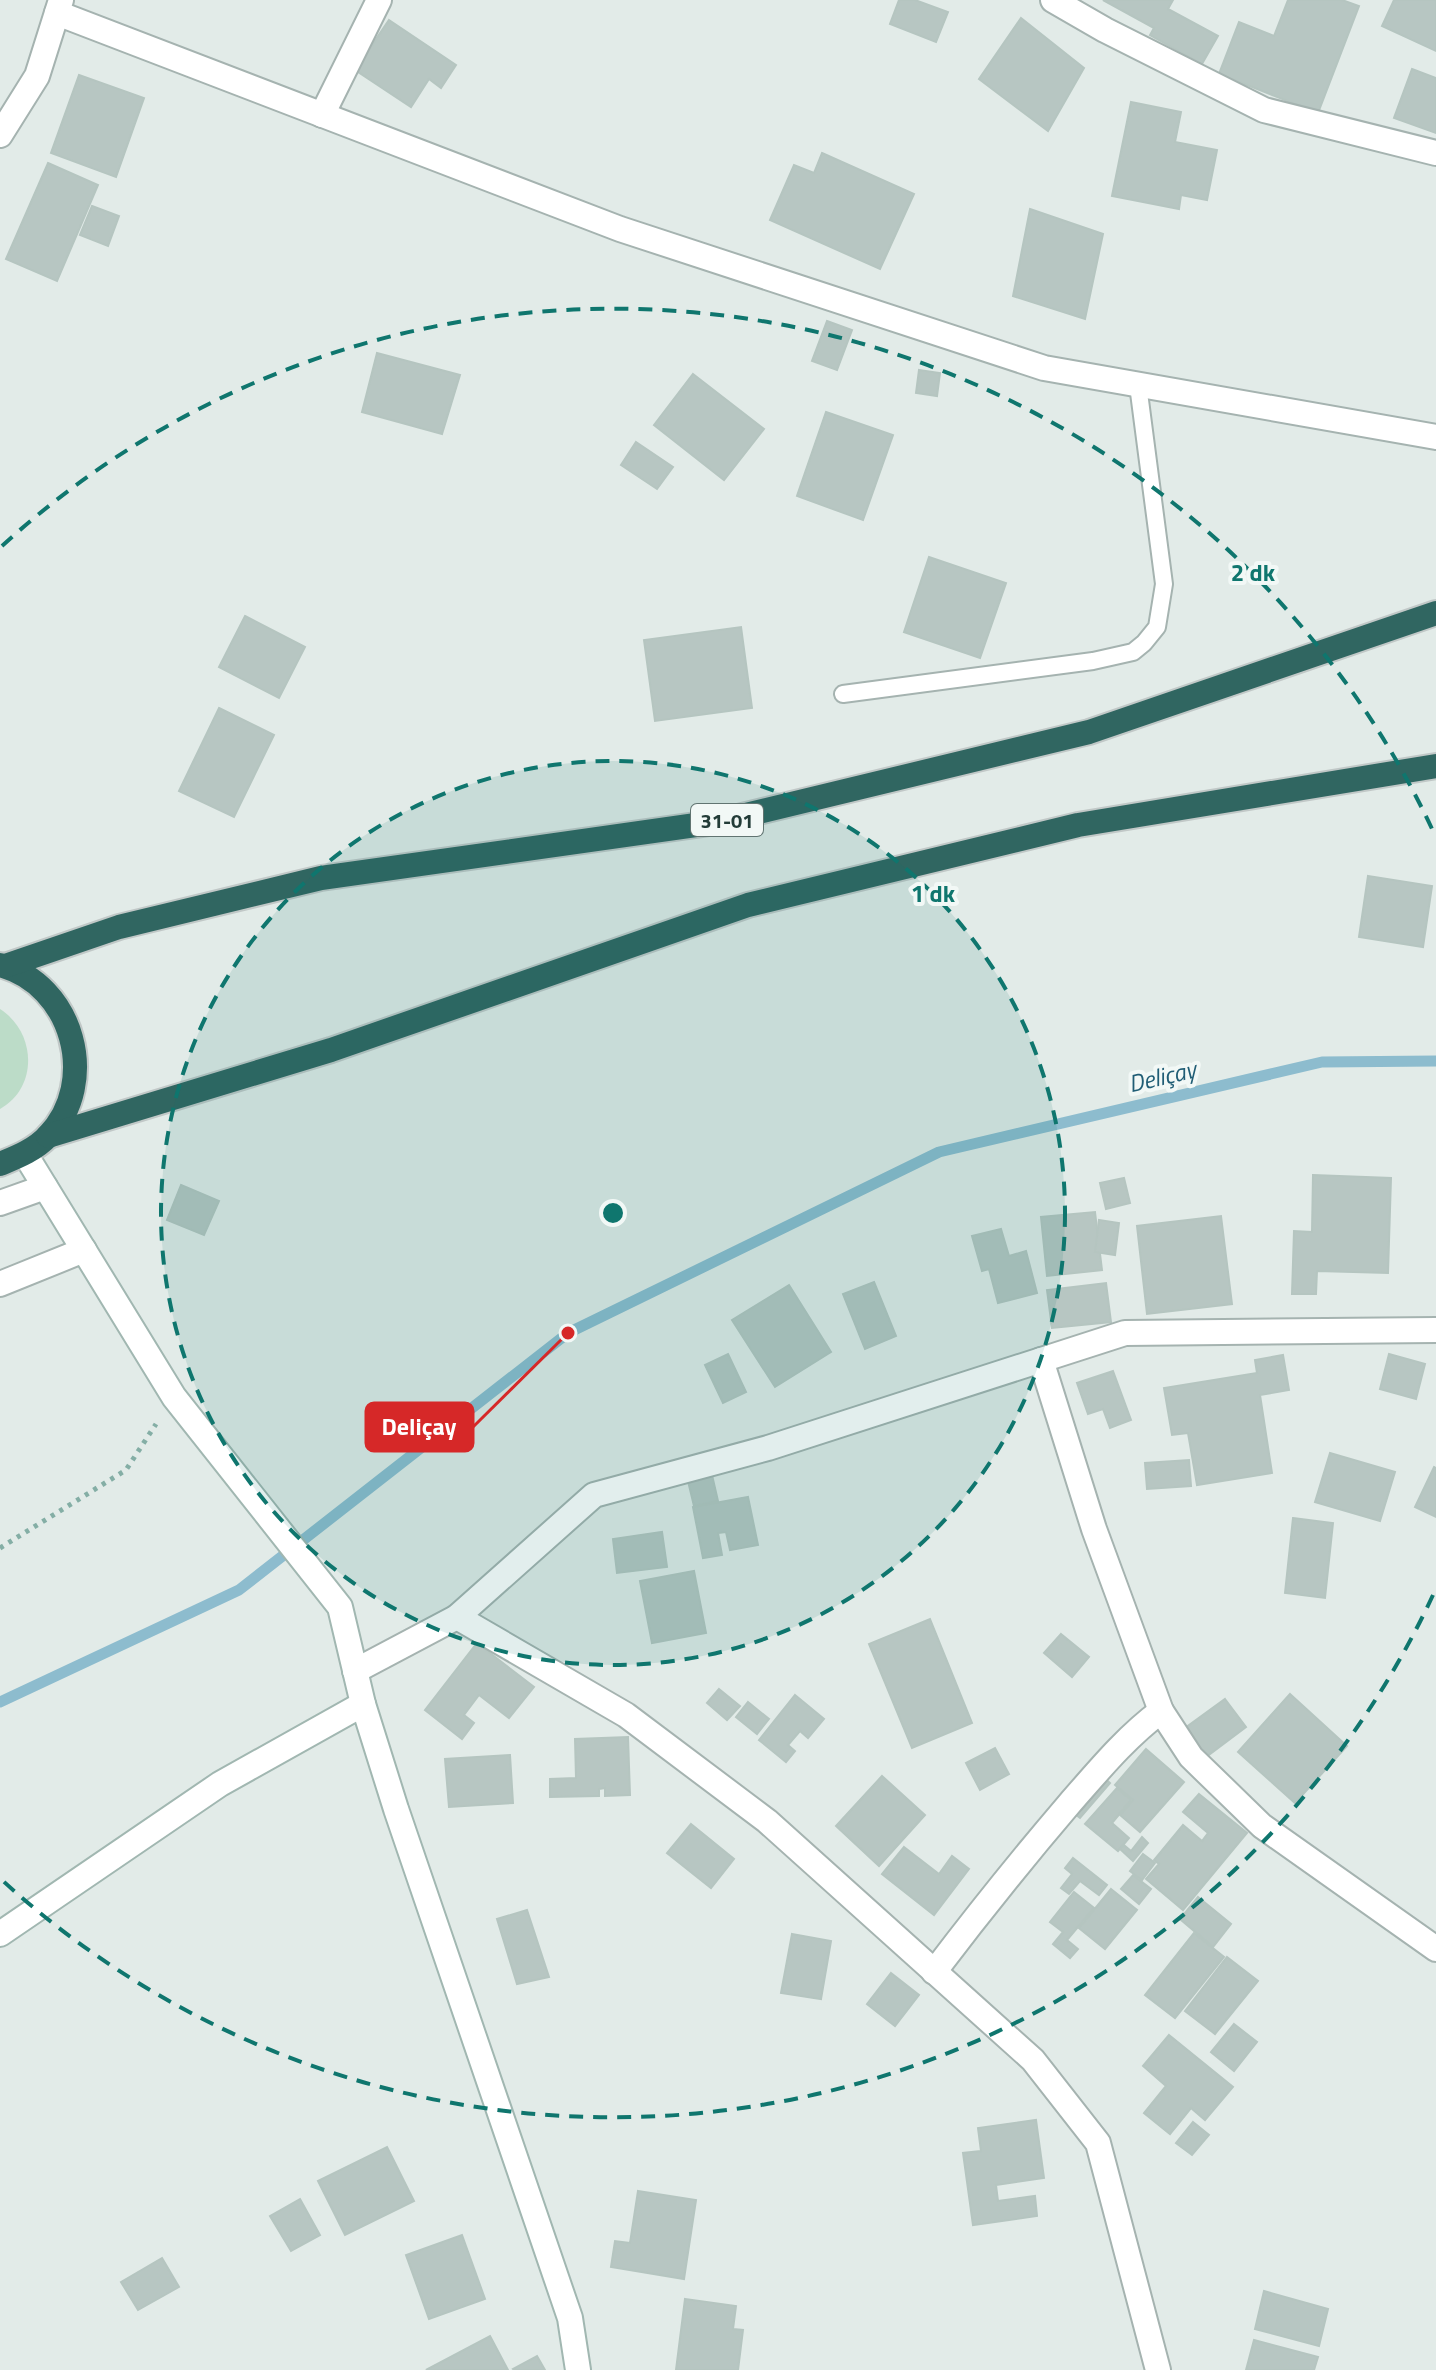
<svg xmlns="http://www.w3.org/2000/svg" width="1436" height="2370" viewBox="0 0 1436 2370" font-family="'Titillium Web',sans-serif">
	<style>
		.green { fill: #bcdcc8 }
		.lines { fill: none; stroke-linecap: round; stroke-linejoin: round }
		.stream { stroke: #8dbcce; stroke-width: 11 }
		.building { fill: #b7c6c2; stroke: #b5c5c0; stroke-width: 2 }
		.lane-casing { stroke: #a5b3b0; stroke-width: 20 }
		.street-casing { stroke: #a5b3b0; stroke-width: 28 }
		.secondary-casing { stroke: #a1b7b1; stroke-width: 28 }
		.highway-casing { stroke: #c1c8c7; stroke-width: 28 }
		.path { stroke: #84aea5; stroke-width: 5; stroke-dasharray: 4 6; stroke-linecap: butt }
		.lane { stroke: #fff; stroke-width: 16 }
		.street { stroke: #fff; stroke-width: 24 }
		.secondary { stroke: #fff; stroke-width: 24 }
		.highway { stroke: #306661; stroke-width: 24 }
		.ring { fill: none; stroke: #0f766e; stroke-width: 4; stroke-dasharray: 14 10 }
		.labels { text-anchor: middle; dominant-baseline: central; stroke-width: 8; stroke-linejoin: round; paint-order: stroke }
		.shield { fill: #f2f8f6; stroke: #617471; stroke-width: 2 }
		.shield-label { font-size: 20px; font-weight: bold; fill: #233c38 }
		.water-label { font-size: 24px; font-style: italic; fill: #205d75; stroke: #f2f8f6 }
		.centre { fill: #0f766e; stroke: #f2f8f6; stroke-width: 4 }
		.ring-label { font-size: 24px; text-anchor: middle; font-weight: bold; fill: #0f766e; stroke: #f2f8f6; stroke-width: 8; stroke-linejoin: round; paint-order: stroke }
		.leader { fill: none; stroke: #d62828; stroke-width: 3 }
		.callout-dot { fill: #d62828; stroke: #f2f8f6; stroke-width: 3 }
		.callout { fill: #d62828; stroke: #d62828; stroke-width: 3 }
		.callout-label { font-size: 24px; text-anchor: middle; font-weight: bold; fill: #fff }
	</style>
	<rect width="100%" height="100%" fill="#e2ebe8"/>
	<!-- green -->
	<path class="green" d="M0,1009c36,23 39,78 0,100z"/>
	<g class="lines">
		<!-- stream -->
		<polyline class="stream" points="0,1702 239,1590 568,1333 939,1152 1322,1062 1436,1061"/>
	</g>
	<!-- building -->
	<g class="building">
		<polygon points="899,0 915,0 948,12 936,42 890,24"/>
		<polygon points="1103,0 1173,0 1168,9 1218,36 1202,64 1150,35 1154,28"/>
		<polygon points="1288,0 1342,0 1359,6 1318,113 1219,74 1239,22 1274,36"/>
		<polygon points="1394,0 1436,0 1436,51 1382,26"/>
		<polygon points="1021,18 1084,68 1048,131 979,79"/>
		<polygon points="389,20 456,65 441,88 429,79 411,107 355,70"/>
		<polygon points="1412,69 1436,78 1436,133 1394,118"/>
		<polygon points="79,75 144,98 116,177 51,153"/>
		<polygon points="1131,102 1181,112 1175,142 1217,150 1207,200 1181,195 1179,209 1112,196"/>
		<polygon points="822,153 914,194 880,269 770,220 794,165 814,173"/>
		<polygon points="48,163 98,185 57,281 6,259"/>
		<polygon points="92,206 119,216 108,246 80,235"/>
		<polygon points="1030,209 1103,234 1085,319 1013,296"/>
		<polygon points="827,321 852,330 837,370 812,361"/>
		<polygon points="377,353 460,375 442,434 362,412"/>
		<polygon points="919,370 940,373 937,396 916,393"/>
		<polygon points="693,374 764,429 724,480 654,425"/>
		<polygon points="826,412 893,435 863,520 797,496"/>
		<polygon points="636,442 673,467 657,489 621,465"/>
		<polygon points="929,557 1006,583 980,658 904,632"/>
		<polygon points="245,616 305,647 279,698 219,667"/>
		<polygon points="741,627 752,708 655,721 644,640"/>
		<polygon points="219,708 274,735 234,817 179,791"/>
		<polygon points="1368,876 1432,886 1423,947 1359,937"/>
		<polygon points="1313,1175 1391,1178 1388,1273 1317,1271 1316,1294 1292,1294 1294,1231 1312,1232"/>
		<polygon points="1124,1178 1130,1203 1106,1209 1100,1183"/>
		<polygon points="181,1185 219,1201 204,1235 167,1220"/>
		<polygon points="1095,1212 1102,1270 1047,1276 1041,1217"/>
		<polygon points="1221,1216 1232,1304 1147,1314 1137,1226"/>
		<polygon points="1099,1220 1119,1223 1115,1255 1095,1252"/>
		<polygon points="1001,1229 1009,1256 1026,1251 1037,1293 998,1303 989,1269 982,1271 972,1236"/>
		<polygon points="874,1282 896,1336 865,1349 843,1294"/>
		<polygon points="1106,1283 1111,1322 1052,1328 1047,1290"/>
		<polygon points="789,1285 831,1352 775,1387 732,1320"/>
		<polygon points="728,1354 746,1392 723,1403 705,1365"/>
		<polygon points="1389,1354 1425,1364 1416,1399 1380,1389"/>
		<polygon points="1283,1355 1289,1390 1260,1395 1272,1473 1197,1485 1188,1433 1172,1435 1164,1388 1257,1373 1255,1360"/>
		<polygon points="1113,1371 1131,1420 1110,1428 1103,1409 1088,1414 1077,1383"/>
		<polygon points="1330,1453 1395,1472 1380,1521 1315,1502"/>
		<polygon points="1189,1460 1191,1486 1147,1489 1145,1463"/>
		<polygon points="1434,1467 1436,1468 1436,1517 1415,1507"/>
		<polygon points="712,1475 718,1501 694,1506 688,1481"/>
		<polygon points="748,1497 758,1545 730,1550 726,1532 718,1533 722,1555 703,1558 693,1507"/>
		<polygon points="1293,1518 1333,1523 1325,1598 1285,1593"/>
		<polygon points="662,1532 667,1567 617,1573 613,1539"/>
		<polygon points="694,1571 706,1633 652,1643 640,1581"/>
		<polygon points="930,1619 972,1723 912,1748 869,1644"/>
		<polygon points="1061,1634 1089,1657 1072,1677 1044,1653"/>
		<polygon points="477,1643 534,1687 509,1718 479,1695 464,1715 474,1723 462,1739 425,1710"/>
		<polygon points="719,1689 740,1706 727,1720 707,1703"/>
		<polygon points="1290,1694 1347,1746 1295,1803 1238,1752"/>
		<polygon points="795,1695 824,1719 808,1738 800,1731 788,1745 795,1751 786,1762 759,1740"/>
		<polygon points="1225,1699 1246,1727 1206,1757 1185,1728"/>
		<polygon points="748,1702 769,1719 757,1734 736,1717"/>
		<polygon points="628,1737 630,1795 605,1796 605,1788 599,1789 599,1796 550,1797 550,1779 576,1778 575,1739"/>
		<polygon points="995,1748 1009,1774 980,1790 966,1763"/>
		<polygon points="1146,1749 1184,1782 1140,1832 1120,1815 1133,1800 1115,1785"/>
		<polygon points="510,1755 513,1803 449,1807 445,1759"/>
		<polygon points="1101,1775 1110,1783 1080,1818 1071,1811"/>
		<polygon points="882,1776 925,1815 879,1866 836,1826"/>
		<polygon points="1117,1788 1131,1800 1112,1823 1129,1838 1118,1851 1085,1824"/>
		<polygon points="1199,1794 1247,1833 1183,1910 1146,1879 1159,1864 1154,1860 1183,1825 1202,1841 1208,1833 1183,1812"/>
		<polygon points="691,1824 734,1859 711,1888 667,1853"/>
		<polygon points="1142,1837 1148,1843 1133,1861 1120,1849 1124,1845 1131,1851"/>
		<polygon points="904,1847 939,1874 952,1856 969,1869 934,1915 882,1874"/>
		<polygon points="1143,1854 1155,1863 1142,1880 1130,1871"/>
		<polygon points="1073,1858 1107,1885 1099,1895 1080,1881 1069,1894 1061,1888 1072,1874 1065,1868"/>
		<polygon points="1133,1875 1151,1889 1139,1904 1121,1889"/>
		<polygon points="1111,1889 1137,1910 1105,1949 1079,1928"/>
		<polygon points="1074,1892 1094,1908 1067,1940 1078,1949 1070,1958 1053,1944 1063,1932 1050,1922"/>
		<polygon points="1198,1897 1231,1924 1213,1947 1180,1919"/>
		<polygon points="527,1910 549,1977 517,1984 497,1919"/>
		<polygon points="1194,1933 1224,1957 1175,2018 1145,1995"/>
		<polygon points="792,1934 831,1941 821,1999 781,1993"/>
		<polygon points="1227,1957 1258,1981 1215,2034 1185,2011"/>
		<polygon points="891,1973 919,1995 895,2026 867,2004"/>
		<polygon points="1234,2024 1257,2042 1234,2071 1211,2052"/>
		<polygon points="1169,2035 1233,2087 1205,2120 1191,2108 1170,2134 1144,2113 1166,2086 1143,2066"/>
		<polygon points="1036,2120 1044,2178 996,2185 998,2201 1035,2196 1037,2216 973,2225 963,2153 981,2151 978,2128"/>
		<polygon points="1193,2122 1209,2135 1192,2155 1176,2143"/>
		<polygon points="387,2147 414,2201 345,2235 318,2181"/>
		<polygon points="638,2191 696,2200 684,2279 611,2267 615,2241 630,2243"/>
		<polygon points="300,2199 320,2235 291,2251 270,2216"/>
		<polygon points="462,2235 485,2299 429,2319 406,2255"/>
		<polygon points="162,2258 179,2287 138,2310 121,2282"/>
		<polygon points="1264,2291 1328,2309 1319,2346 1255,2329"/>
		<polygon points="685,2299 736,2306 733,2329 743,2330 738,2370 676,2370"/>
		<polygon points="490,2336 508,2370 426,2370"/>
		<polygon points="1254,2340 1318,2357 1314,2370 1246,2370"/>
		<polygon points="537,2356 545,2370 514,2370 513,2369"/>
	</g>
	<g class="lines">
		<defs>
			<polyline id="lane" points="843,694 1093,661 1133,652 1144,643 1157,627 1164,584 1138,385"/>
			<g id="street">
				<polyline points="1053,0 1105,30 1264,110 1436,153"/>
				<polyline points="57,13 620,229 1044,368 1436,437"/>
				<polyline points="322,115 379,0"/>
				<polyline points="0,135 37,76 61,0"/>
				<polyline points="0,1203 45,1187"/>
				<polyline points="0,1284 84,1250"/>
				<polyline points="1041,1360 1094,1529 1161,1711"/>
				<polyline points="457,1617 626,1715 767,1821 1033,2060 1098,2143 1158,2370"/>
				<polyline points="355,1671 457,1617 594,1495 768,1448 1125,1333 1436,1330"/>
				<path d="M934,1972c44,-58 89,-114 136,-169 29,-33 56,-66 91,-92l30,46 71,69 174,123"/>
			</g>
			<g id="secondary">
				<polyline points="25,1154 174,1397 340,1607 363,1704 396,1809 570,2318 578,2370"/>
				<polyline points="0,1934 220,1784 363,1704"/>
			</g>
			<g id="highway">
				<path d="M0,965c73,19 100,117 48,171 -13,14 -31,21 -48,28"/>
				<polyline points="5,966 119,927 321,878 717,822 1089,732 1436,613"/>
				<polyline points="48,1136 331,1050 748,905 1078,825 1436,766"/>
			</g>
		</defs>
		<!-- lane casing -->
		<use href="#lane" class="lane-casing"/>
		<!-- street casing -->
		<use href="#street" class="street-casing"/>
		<!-- secondary casing -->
		<use href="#secondary" class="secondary-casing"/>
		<!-- highway casing -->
		<use href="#highway" class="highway-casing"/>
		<!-- path -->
		<polyline class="path" points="0,1548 126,1470 156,1424"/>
		<!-- lane -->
		<use href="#lane" class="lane"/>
		<!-- street -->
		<use href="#street" class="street"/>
		<!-- secondary -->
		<use href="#secondary" class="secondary"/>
		<!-- highway -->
		<use href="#highway" class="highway"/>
	</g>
	<!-- distance rings -->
	<circle cx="613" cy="1213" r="452" fill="#0f766e" fill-opacity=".12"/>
	<g class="ring">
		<circle cx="613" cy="1213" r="452"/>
		<path d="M1433 1595A905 905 0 0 1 2 1880M2 546A905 905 0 0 1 1433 831"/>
	</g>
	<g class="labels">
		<!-- shield labels -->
		<rect class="shield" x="691" y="804" width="72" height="32" rx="6"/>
		<g class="shield-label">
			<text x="727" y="820">31-01</text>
		</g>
		<!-- water labels -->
		<g class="water-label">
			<text transform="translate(1162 1076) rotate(-13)">Deliçay</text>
		</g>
	</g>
	<circle cx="613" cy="1213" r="12" class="centre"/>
	<g class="ring-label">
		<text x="1253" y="581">2 dk</text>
		<text x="933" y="902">1 dk</text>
	</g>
	<!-- callouts -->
	<path class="leader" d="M568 1333L473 1427"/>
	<circle class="callout-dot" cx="568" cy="1333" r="8"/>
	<rect class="callout" x="366" y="1403" width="107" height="48" rx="8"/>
	<g class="callout-label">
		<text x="419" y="1435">Deliçay</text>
	</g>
</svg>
